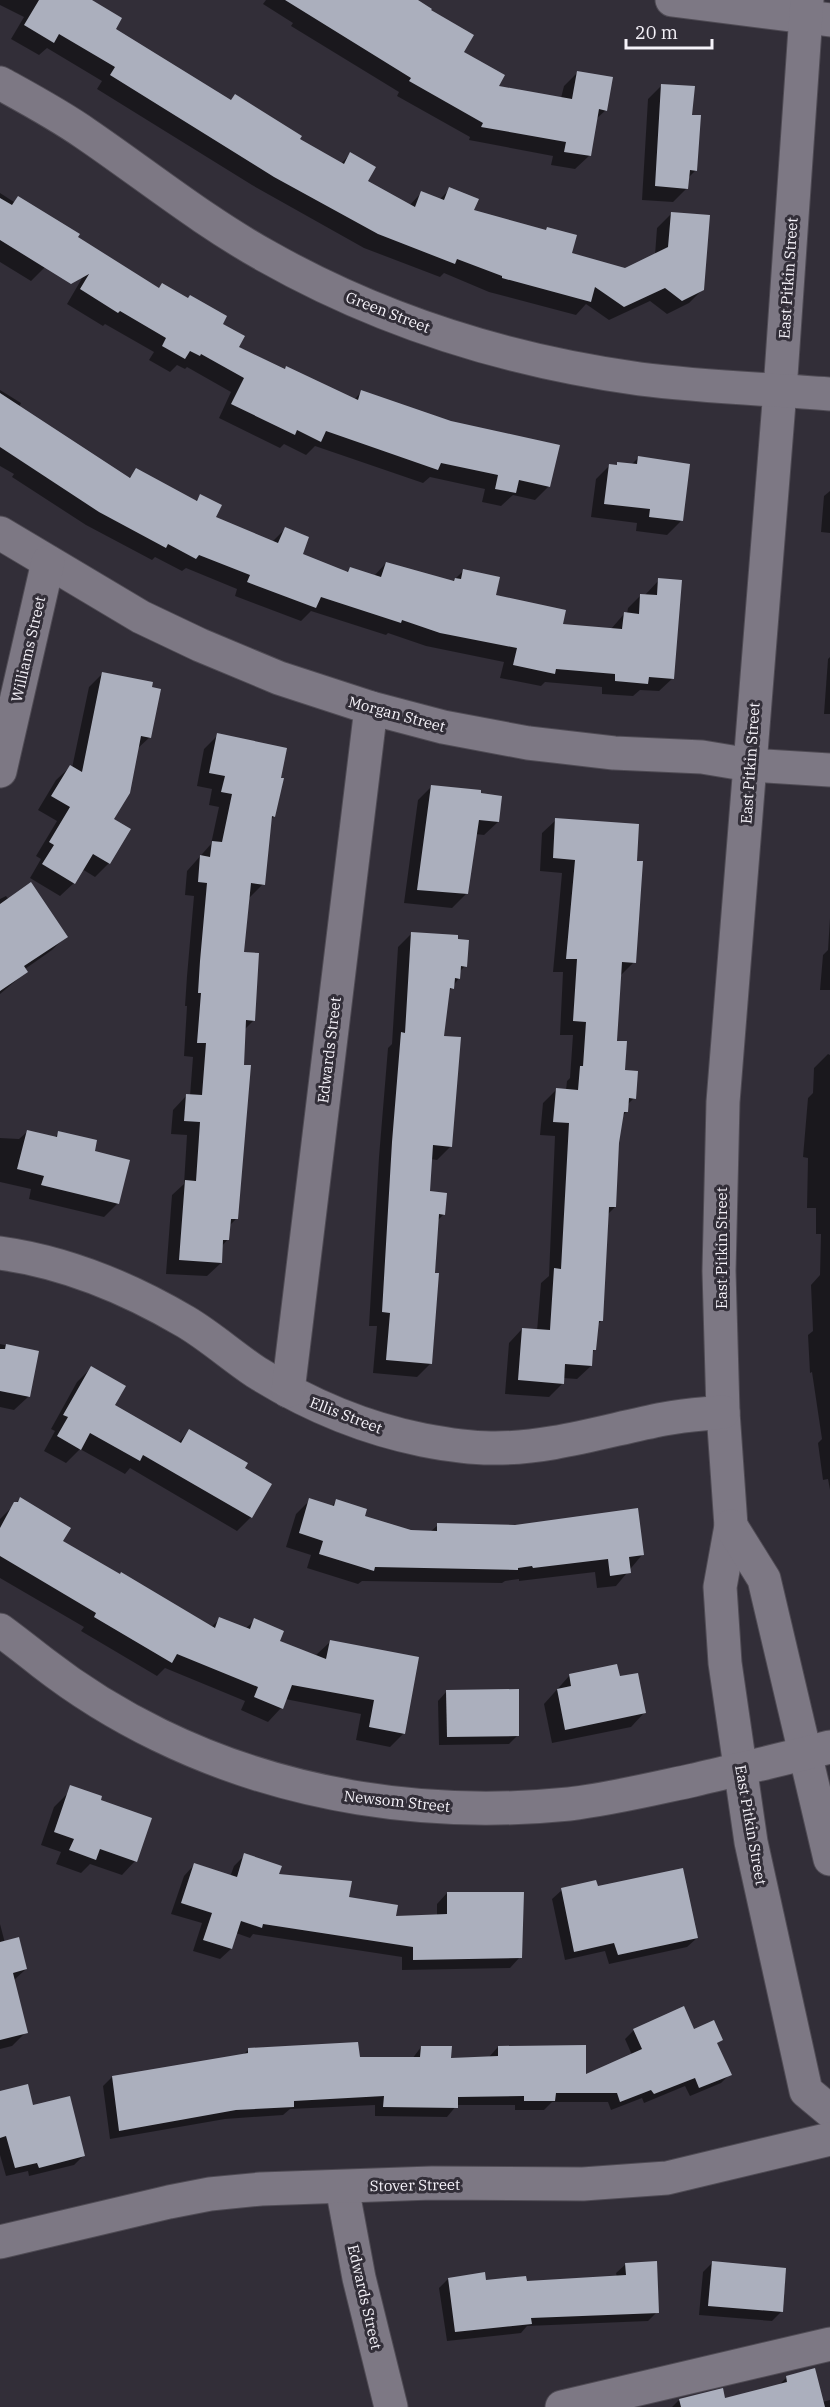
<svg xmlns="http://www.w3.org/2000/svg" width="830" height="2407" viewBox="0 0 830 2407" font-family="'IBM Plex Serif',serif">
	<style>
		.shadow { fill: #0007 }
		.building { fill: #abafbd }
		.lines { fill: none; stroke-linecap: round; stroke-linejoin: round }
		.minor-casing { stroke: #4f4b54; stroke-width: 35 }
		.minor { stroke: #7d7884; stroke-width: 33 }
		.labels { text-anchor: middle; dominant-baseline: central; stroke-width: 6; stroke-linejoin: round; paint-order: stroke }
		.street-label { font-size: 15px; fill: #f6f3fa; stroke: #322e38 }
	</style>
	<rect width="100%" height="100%" fill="#322e38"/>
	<!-- shadow -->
	<g class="shadow">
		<polygon points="0,0 89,0 114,29 230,101 341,164 350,154 366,182 409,206 421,193 439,200 450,189 472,211 570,254 625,269 655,255 657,228 671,214 703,289 689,303 667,314 650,301 609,320 586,304 576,315 489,292 444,273 440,277 364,248 252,185 97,89 102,81 47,48 39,55 11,39 24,17 0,5"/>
		<polygon points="266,0 415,0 497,87 561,98 564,86 578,72 606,110 595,120 589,156 575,169 551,165 553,156 469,140 470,137 397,96 399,92 291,26 293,23 263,4"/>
		<polygon points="662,85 691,116 696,170 688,178 687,188 673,202 642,200 648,99"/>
		<polygon points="0,193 14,202 18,198 45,267 31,281 0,262"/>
		<polygon points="88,268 158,289 221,324 237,347 354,400 362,391 549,486 535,500 513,495 501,506 482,502 485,489 430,477 423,483 315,446 306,455 284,444 280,448 219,418 231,392 187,367 185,369 177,365 170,372 149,360 154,352 105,324 103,326 67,304"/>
		<polygon points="0,390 21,403 19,407 128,479 137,470 195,502 200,496 213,518 272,542 285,529 301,555 346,573 350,568 374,576 386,563 452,582 463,571 494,597 561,626 611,629 624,614 627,614 628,608 641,595 645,595 659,580 673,678 659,691 640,690 633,696 602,694 602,687 545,682 541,686 500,678 504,662 426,646 388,633 386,635 311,611 301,621 235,596 237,589 186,568 182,571 155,557 152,560 86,525 12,477 14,474 0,466"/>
		<polygon points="639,457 681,521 667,535 636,531 637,523 591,517 596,479 610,465 631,465"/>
		<polygon points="830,491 830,533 821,532 824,496"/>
		<polygon points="830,657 830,714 824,714 828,659"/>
		<polygon points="103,673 150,737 137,749 112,819 109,863 95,877 82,869 74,883 60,896 30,878 41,859 36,856 57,821 38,810 56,780 70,767 72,768 89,687"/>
		<polygon points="218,735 274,816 270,821 263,884 249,898 243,954 254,1020 244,1030 236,1219 229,1226 228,1239 222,1246 221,1263 207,1276 166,1274 172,1195 184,1184 187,1135 171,1134 173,1110 186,1096 190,1096 193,1057 184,1056 187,1006 185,1006 187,976 194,896 185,895 187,871 211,844 219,807 209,805 212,789 197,786 204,749"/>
		<polygon points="432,786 498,822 484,835 475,834 466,894 452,908 404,903 418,800"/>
		<polygon points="556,820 634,962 620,976 616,1042 623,1071 634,1098 627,1105 627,1111 622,1117 618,1143 615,1207 608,1214 602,1320 597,1325 595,1349 592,1353 591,1366 577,1379 563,1378 563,1383 549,1397 505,1394 509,1343 522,1329 537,1331 541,1283 549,1276 555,1136 540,1135 543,1103 556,1090 566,1090 567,1081 570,1078 573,1035 560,1035 563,972 553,972 562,873 540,871 542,833"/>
		<polygon points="6,896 9,900 66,936 52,950 25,969 26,972 0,994 0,899"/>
		<polygon points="830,918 830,990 820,990 823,955 828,950"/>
		<polygon points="412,933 465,966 459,972 459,978 448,993 442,1037 451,1146 437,1160 431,1159 429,1192 444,1214 437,1221 431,1363 417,1377 373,1373 377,1326 369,1326 379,1157 388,1048 392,1044 398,947"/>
		<polygon points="828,1054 830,1055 830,1490 828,1479 823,1480 818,1443 822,1439 812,1372 810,1373 808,1335 813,1331 811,1285 820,1275 821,1234 816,1234 816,1208 807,1208 808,1158 803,1157 808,1098 813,1093 814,1068"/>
		<polygon points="27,1132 54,1138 59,1133 93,1153 118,1203 104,1217 29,1199 31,1189 0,1182 0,1138 19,1139"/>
		<polygon points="0,1344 37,1352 28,1397 14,1410 0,1407"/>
		<polygon points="91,1368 112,1406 178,1443 190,1430 243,1469 251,1517 237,1531 130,1468 125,1474 80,1449 66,1463 44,1451 55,1431 51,1429 77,1382"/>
		<polygon points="20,1499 61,1542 211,1627 220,1619 245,1629 255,1620 278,1642 316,1655 330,1642 404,1733 390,1747 356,1740 361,1714 285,1699 281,1708 268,1722 241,1710 245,1701 165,1668 157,1676 81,1631 84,1627 0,1578 0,1519"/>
		<polygon points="310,1500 331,1507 336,1501 363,1517 411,1532 430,1532 438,1525 642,1555 616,1586 597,1588 595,1572 519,1581 519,1579 505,1581 502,1583 362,1581 358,1584 307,1568 311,1555 286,1547 296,1514"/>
		<polygon points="570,1675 644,1713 631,1727 552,1743 544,1704"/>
		<polygon points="447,1691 518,1735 509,1744 439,1745 438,1701"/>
		<polygon points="68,1793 99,1800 135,1861 122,1875 90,1864 81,1873 56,1864 61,1852 41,1845 54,1807"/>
		<polygon points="245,1855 277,1875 348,1898 394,1918 437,1916 437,1904 447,1893 520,1957 510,1968 402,1970 402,1957 253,1934 250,1938 236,1933 231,1949 220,1959 193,1951 202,1923 171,1914 184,1876 194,1865 230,1877 234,1866"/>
		<polygon points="597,1888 697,1938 687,1947 609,1964 605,1951 565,1960 552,1899 562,1890"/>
		<polygon points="0,1924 5,1943 26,1969 13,1981 26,2032 12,2046 0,2049"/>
		<polygon points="634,2030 693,2031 721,2040 716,2044 730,2074 721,2083 690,2096 685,2086 644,2103 642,2098 611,2110 608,2102 552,2102 544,2110 515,2110 515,2105 457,2105 447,2117 375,2116 375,2105 290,2109 283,2115 225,2119 110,2139 103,2086 112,2077 242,2056 249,2049 358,2059 412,2059 421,2047 449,2059 489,2057 498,2047 584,2076 632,2055 625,2039"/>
		<polygon points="0,2093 32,2107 83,2156 74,2165 29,2176 28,2171 6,2176 0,2155"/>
		<polygon points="712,2263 781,2312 772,2321 699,2315 703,2272"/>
		<polygon points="626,2264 657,2312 648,2321 527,2326 521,2333 447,2341 439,2288 448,2279 525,2282 617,2277 616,2273"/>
		<polygon points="787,2377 822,2402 830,2400 830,2407 672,2407 678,2401 722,2390 724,2399 778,2386"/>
	</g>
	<!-- building -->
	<g class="building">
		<polygon points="39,0 92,0 122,18 116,29 231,100 235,94 302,136 300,139 344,164 350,152 376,167 368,181 415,207 421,191 444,200 449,187 479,199 474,210 546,230 547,227 577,235 572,253 625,268 668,247 671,212 710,215 704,290 682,301 665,288 624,307 595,287 591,302 502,278 502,276 457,259 455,264 378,234 274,177 110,75 115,67 59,34 54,43 24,25"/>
		<polygon points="285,0 418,0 432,9 431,10 474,35 464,52 505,75 499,86 572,99 577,71 613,77 607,111 599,109 591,156 564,152 566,142 481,127 483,123 409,81 411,78"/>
		<polygon points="661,84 695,86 692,115 701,115 697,171 690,170 688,189 655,186"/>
		<polygon points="18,196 80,234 78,237 159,288 162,283 188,298 190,295 227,316 223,324 245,336 239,347 285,369 286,366 358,400 361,390 451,421 560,445 550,487 519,480 516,493 495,489 498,475 441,463 438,470 326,431 321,442 297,430 295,435 231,404 244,378 201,354 200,356 190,351 185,359 162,346 166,338 120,311 118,313 80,289 89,274 71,284 0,240 0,198 12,205"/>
		<polygon points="0,393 130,478 136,468 197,501 200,494 222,505 216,517 278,543 285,527 309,537 303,554 348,572 350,567 381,577 386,562 454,581 455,578 461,579 463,569 500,577 496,595 566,610 563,624 622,629 624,612 639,614 640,594 657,595 658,578 682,580 674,679 649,677 648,684 615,681 615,674 556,669 555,674 513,665 517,648 440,633 402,620 401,623 321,597 316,608 247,582 250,575 199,555 196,559 168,544 166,548 99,512 0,447"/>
		<polygon points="638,456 690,464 683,521 649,517 650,509 604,504 609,464 617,465 617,462 637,464"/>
		<polygon points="102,672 153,682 152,687 161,689 151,738 141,736 130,793 114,819 131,829 110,864 93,854 75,884 42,864 54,845 49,842 70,807 51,796 70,765 82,772"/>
		<polygon points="217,733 287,748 281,778 284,778 275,817 272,816 265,885 251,883 244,952 259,953 255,1021 246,1020 244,1065 251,1065 238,1219 231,1219 229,1240 223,1240 222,1263 179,1260 185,1180 196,1181 200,1122 184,1121 186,1094 202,1095 206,1043 197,1043 201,993 198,993 200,961 207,883 198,882 200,855 210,857 212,841 222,842 232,794 221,792 225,776 209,773"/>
		<polygon points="431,785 481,790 481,793 502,796 499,822 479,820 468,894 417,890"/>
		<polygon points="555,818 639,824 637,861 643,861 636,963 622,962 617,1041 627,1041 625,1070 638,1071 636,1099 629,1098 628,1112 624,1112 619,1143 616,1207 609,1207 603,1321 599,1321 596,1350 593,1350 592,1366 565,1364 564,1384 518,1380 522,1328 550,1330 554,1268 561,1269 569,1123 553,1122 556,1088 578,1090 580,1066 583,1066 586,1022 573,1021 577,959 566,959 575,860 553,858"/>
		<polygon points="31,882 68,937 24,966 28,972 0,991 0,904"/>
		<polygon points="411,932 458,935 458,939 469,940 467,967 461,966 460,979 455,978 454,989 450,988 444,1036 461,1037 452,1147 433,1145 430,1191 447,1193 445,1215 439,1214 435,1273 439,1273 432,1364 386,1360 390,1313 382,1312 392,1142 401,1032 405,1033"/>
		<polygon points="27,1130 57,1137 58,1131 97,1140 95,1151 130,1160 119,1204 41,1185 44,1176 17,1169"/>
		<polygon points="6,1344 39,1351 30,1397 0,1391 0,1349 5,1349"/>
		<polygon points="91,1366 126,1386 115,1405 181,1443 189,1429 248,1463 245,1468 272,1484 252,1518 143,1455 140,1461 90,1433 81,1450 57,1436 68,1417 63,1415"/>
		<polygon points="20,1497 71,1528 63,1541 120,1574 121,1572 215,1628 219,1617 250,1629 254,1618 284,1631 280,1641 326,1659 330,1640 419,1657 405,1734 369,1727 374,1700 292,1685 283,1709 254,1697 258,1687 177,1654 172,1663 94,1617 96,1613 0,1556 0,1528 14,1502 18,1502"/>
		<polygon points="309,1498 334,1506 336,1499 367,1509 365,1516 411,1530 437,1531 437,1523 515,1525 638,1508 644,1555 629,1557 631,1573 610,1576 608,1559 533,1568 532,1566 518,1568 518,1570 375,1567 374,1571 319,1554 323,1541 299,1533"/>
		<polygon points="617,1664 620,1676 638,1673 646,1713 565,1730 557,1689 571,1686 569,1674"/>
		<polygon points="519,1689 519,1736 447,1737 446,1690"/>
		<polygon points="70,1785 102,1796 101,1800 152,1818 137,1862 100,1849 96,1860 69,1850 74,1839 54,1832"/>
		<polygon points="244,1853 282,1866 279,1874 352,1881 349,1897 398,1905 396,1916 447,1914 447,1892 524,1892 522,1958 413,1960 413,1947 263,1924 262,1928 241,1921 232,1949 203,1940 212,1913 181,1903 194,1863 237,1877"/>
		<polygon points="683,1868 698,1938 618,1955 614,1943 574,1952 561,1888 596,1880 598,1886"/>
		<polygon points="19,1937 27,1969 13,1973 28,2033 0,2040 0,1942"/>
		<polygon points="684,2006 694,2029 714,2020 723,2040 717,2043 732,2075 699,2088 695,2078 654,2094 651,2090 620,2102 617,2093 556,2093 555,2101 524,2101 524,2096 458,2097 458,2108 383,2107 384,2096 294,2101 294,2107 236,2110 119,2131 112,2076 248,2053 248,2048 358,2042 360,2057 420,2057 421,2046 452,2046 451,2058 498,2056 498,2046 586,2045 586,2074 642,2049 633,2029"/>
		<polygon points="28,2084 33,2105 70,2096 85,2156 39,2168 37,2163 15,2168 6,2136 0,2138 0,2091"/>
		<polygon points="657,2261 659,2313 531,2318 532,2324 455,2332 448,2278 485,2272 486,2280 526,2276 527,2281 626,2275 625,2263"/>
		<polygon points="712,2261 786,2268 783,2312 708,2306"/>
		<polygon points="815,2368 825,2407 681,2407 679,2399 723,2388 725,2398 787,2382 786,2376"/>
	</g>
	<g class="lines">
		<defs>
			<g id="minor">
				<polyline points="672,0 830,20"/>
				<polyline points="807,0 780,390 723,1102 719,1271 723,1412 731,1526 720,1587 725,1663 751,1842 806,2091 830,2111"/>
				<path d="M0,83c29,16 59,32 86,51 60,41 117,87 180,122 115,65 244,105 374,123 63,8 127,10 190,15"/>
				<polyline points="0,533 141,617 200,645 279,678 371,708 443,727 528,743 614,753 702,757 750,765 830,770"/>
				<polyline points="0,771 48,562"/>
				<path d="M0,1253c65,9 130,36 186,69 25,15 46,34 70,50 51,32 108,56 167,68 21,4 46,8 68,8 59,1 116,-18 173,-29 20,-4 40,-5 59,-7"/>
				<polyline points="288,1391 371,708"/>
				<polyline points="731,1526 764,1579 830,1859"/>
				<path d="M0,1630c15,11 29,22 43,33 36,28 75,52 116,72 127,62 270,83 410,69 42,-5 83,-15 125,-24 45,-11 91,-21 136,-33"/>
				<polyline points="342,2187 359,2278 391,2407"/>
				<polyline points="0,2242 169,2202 210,2194 261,2189 432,2183 583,2184 667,2178 830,2139"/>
				<polyline points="562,2407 830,2344"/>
			</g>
		</defs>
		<!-- minor casing -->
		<use href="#minor" class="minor-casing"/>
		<!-- minor -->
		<use href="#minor" class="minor"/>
	</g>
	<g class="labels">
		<!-- street labels -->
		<g class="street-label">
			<text transform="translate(788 278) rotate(-86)">East Pitkin Street</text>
			<text transform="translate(388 312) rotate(21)">Green Street</text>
			<text transform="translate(28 649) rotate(-77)">Williams Street</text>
			<text transform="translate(397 714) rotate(15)">Morgan Street</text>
			<text transform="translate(750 763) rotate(-86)">East Pitkin Street</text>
			<text transform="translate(329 1050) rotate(-83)">Edwards Street</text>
			<text transform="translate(721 1248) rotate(-90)">East Pitkin Street</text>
			<text transform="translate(346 1415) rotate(21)">Ellis Street</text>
			<text transform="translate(397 1801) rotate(6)">Newsom Street</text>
			<text transform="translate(751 1825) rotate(80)">East Pitkin Street</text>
			<text transform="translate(415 2185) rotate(-1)">Stover Street</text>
			<text transform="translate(365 2297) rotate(77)">Edwards Street</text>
		</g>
	</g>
	<!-- scale -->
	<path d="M626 39v9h86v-9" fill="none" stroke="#f6f3fa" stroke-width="3"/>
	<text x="635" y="39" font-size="18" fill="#f6f3fa" stroke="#322e38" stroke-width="4.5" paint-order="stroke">20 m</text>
</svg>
